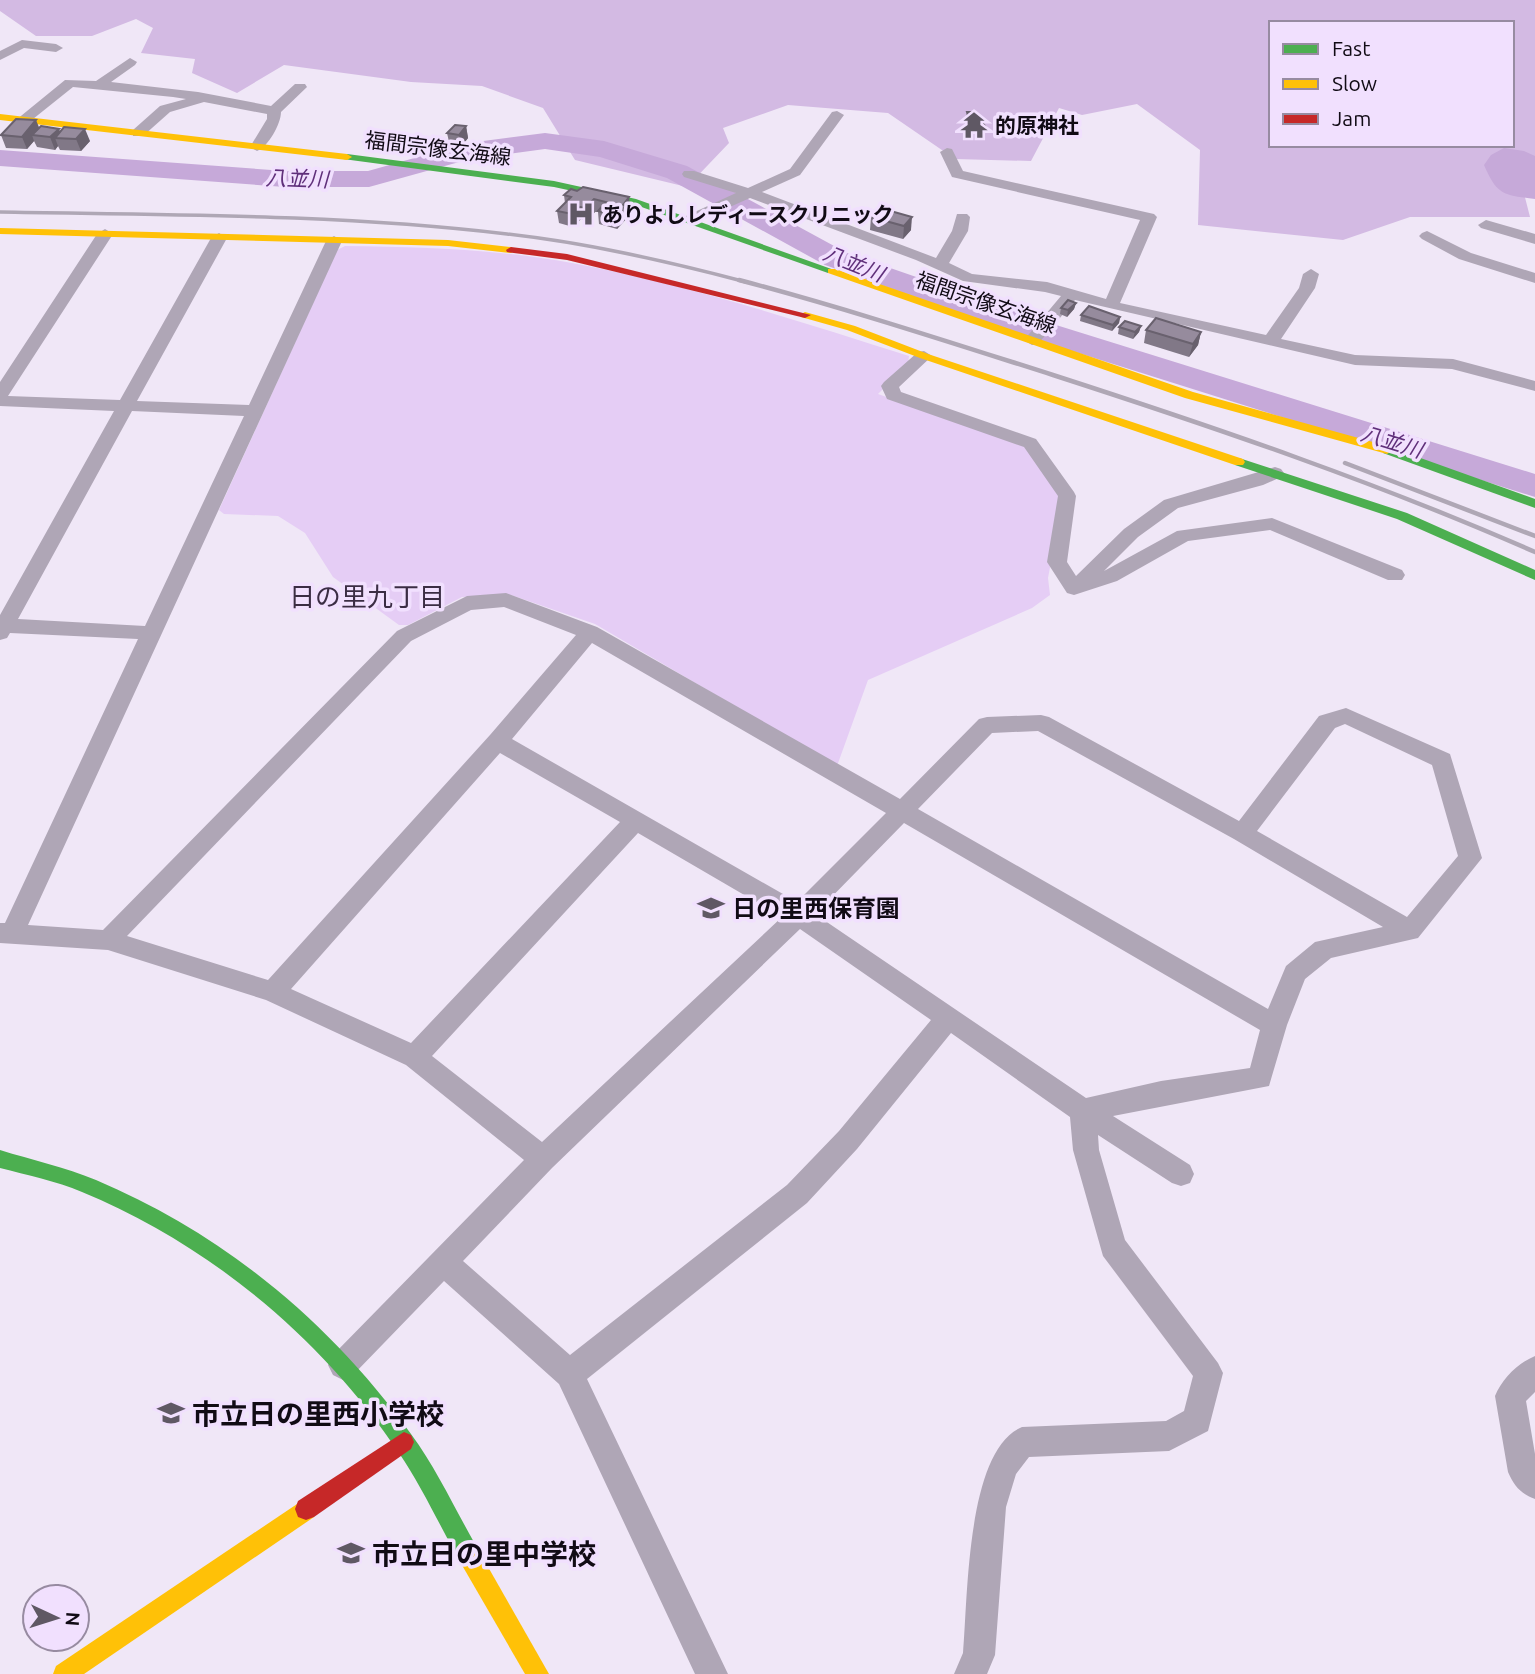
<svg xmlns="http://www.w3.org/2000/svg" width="1535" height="1674" viewBox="0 0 1535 1674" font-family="Ubuntu,'Noto Sans JP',sans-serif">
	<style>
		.green { fill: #e5cdf5 }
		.forest { fill: #d3bae3; fill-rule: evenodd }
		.water { fill: #c6a9d9 }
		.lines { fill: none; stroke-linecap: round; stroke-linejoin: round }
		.river { fill: #c6a9d9; fill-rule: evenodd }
		.street { fill: #afa6b6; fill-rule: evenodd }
		.fast { fill: #4caf50; fill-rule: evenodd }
		.slow { fill: #ffc107; fill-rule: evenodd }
		.jam { fill: #c62828; fill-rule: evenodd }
		.rail-far1 { stroke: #afa7b5; stroke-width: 3.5 }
		.rail { stroke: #afa7b5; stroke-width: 4.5 }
		.wall { fill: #817887 }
		.shaded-wall { fill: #69616e }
		.building { fill: #968b9d; stroke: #69616e; stroke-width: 2 }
		.labels { text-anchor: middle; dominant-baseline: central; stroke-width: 7; stroke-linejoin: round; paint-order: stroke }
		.far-poi-label { font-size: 21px; font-weight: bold; fill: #110b15; stroke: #f1e0fe; text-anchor: start }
		.far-street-label { font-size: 21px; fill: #110b15; stroke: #f1e0fe }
		.far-water-label { font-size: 21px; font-style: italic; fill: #60307b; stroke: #f1e0fe }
		.poi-label { font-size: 24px; font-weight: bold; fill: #110b15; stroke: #f1e0fe; text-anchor: start }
		.neighbourhood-label { font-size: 26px; fill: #3b2d44; stroke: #f1e0fe }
		.near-poi-label { font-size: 28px; font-weight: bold; fill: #110b15; stroke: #f1e0fe; text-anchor: start }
	</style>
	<rect width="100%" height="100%" fill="#f0e7f7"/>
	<!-- green -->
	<path class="green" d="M345,246c76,1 151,3 227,17 114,21 226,58 337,93l-1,8 -30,30 148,52 37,53 -15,79 2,17 -18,13 -164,72 -31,86 -242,-142 -84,-29 -49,2 -54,28h-9l-66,-48 -28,-44 -27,-17 -54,-2 -5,-4 118,-260z"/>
	<!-- forest -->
	<path class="forest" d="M0,0h1535v165l-18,1 13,51h-120l-67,23 -145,-15 2,-75 -63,-46 -55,11 -23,-7 -28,53 -76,-2 -67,-46 -100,-8 -65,23 6,15 -42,44 -112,-27 -32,-52 -61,-22 -71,-4 -127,-17 -47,28 -45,-20 3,-14 -54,-6 12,-25 -17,-9 -44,17h-56l-36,-25zM1271,23h241v122h-241z"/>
	<!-- water -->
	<path class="water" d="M1504,148l20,3 11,5v43c-32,-4 -38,-4 -51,-34l7,-10z"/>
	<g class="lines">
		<!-- river -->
		<polygon class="river" points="545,133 604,141 687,166 847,253 1040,320 1535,474 1535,497 1018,334 825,265 667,178 600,157 545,149 470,159 369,187 285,187 0,166 0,150 285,171 368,171 468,143"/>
		<!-- street -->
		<g class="street">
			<polygon points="22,40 56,44 63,48 56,52 24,48 0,60 0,51"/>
			<path d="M130,58l7,4 -2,3 -24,17 87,10 73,14 24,-22h10l2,3 -26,25c0,12 -13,35 -24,39l-7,-4 17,-28v-5l-63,-12 -34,10 -27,24h-10v-6l27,-24 26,-7 -13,-2 -100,-10 -45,36 -5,1 -7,-4 49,-40 31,1z"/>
			<polygon points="837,111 844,115 800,175 762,192 936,258 952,231 957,214 967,214 970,217 968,231 949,263 972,274 1047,282 1106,299 1140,220 952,177 940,152 947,148 952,149 963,171 1154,214 1157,217 1120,303 1266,335 1299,288 1303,274 1311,269 1319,274 1315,288 1281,339 1355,355 1453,359 1535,381 1535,391 1452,369 1355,365 1075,300 1038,344 1032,345 1024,340 1061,296 1045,292 963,281 916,260 750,198 696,222 686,222 683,219 686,216 736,193 684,177 682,174 684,171 694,171 748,188 790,169 832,112"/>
			<polygon points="1486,220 1535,234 1535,244 1481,228 1478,225"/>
			<path d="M105,229l8,5 -105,162 112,4 91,-162 8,-5 8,5 -90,163 112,4 77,-164 8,-5 8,5 -314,684 75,5 294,-299 70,-35 39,-3 91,34 303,172 79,-80 8,-2 54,-2 8,2 190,104 80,-105 27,-8 104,46 32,104 -64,80 -87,20 -26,21 -18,46 -18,61 -156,30 77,49 4,9 -4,9 -9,3 -9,-3 -74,-48 1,15 26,90 93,123 5,10 -15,58 -39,20 -140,6 -13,17 -10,33 -11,148 -8,19h-33l9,-21c5,-54 3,-203 59,-226l144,-6 18,-10 9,-35 -90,-120 -30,-106 -3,-33 -119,-84 -94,116 -50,54 -220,176 141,295h-33l-136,-290 -115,-103 -91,94 -10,5 -10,-5 -5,-10 5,-10 191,-195 -118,-95 -140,-65 -158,-50 -108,-7v-20h5l133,-284 -128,-6 -3,5 -7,2v-25l114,-204 -114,-5v-24l97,-148zM132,411l112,5 -99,210 -127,-7zM504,607l72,28 -86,100 -222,245 -141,-44 284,-295 60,-31zM592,643l294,170 -89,89 -285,-163zM1345,724l87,41 26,91 -51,61 -150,-86 78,-103zM1038,731l196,108 149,88 -68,15 -29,24 -18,43 -350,-200 74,-76zM500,753l120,69 -209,221 -120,-54zM904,823l356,207 -10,38 -89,13 -75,17 -271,-184zM638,833l144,84 -240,225 -110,-86zM800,929l131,91 -92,111 -52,54 -217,170 -107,-94 89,-93z"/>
			<polygon points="1427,231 1471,253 1535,273 1535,283 1459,259 1422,239 1419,236 1422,233"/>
			<polygon points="924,351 932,356 899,387 901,392 1036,439 1074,492 1076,496 1067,562 1076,576 1124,529 1164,500 1275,467 1281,469 1284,473 1281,477 1263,485 1178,508 1138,537 1104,571 1177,531 1272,518 1402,570 1405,575 1402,580 1388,580 1270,530 1188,541 1117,581 1074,595 1067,593 1047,562 1058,496 1024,447 887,399 881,386 884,382 918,352"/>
			<path d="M1535,1356v36l-9,9 9,53v45c-14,-5 -21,-13 -27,-27l-13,-76c7,-17 23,-33 40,-40z"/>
		</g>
		<!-- fast -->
		<g class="fast">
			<polygon points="347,154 554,181 636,199 837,271 828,273 633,204 554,187 343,159 343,155"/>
			<polygon points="1387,446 1535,499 1535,508 1383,453 1383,447"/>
			<polygon points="1239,458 1407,513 1535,570 1535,580 1397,519 1235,465 1235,459"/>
			<path d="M0,1150c32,10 65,17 96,30 128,54 234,142 315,254 25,34 43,73 64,110l3,8 -3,8 -8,3 -8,-3c-20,-36 -37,-73 -60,-107 -77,-115 -189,-208 -317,-261 -26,-11 -55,-17 -82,-24z"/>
		</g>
		<!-- slow -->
		<g class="slow">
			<polygon points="0,114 347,154 352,157 347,160 0,120"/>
			<polygon points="0,228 448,240 511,247 516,250 511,253 448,246 0,234"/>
			<polygon points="828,269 836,269 1193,392 1391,447 1393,450 1387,454 1185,398 828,273"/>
			<polygon points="805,312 855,326 928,354 1243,459 1245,462 1243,465 1235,465 920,358 847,330 801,317 799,315"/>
			<polygon points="306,1498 314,1501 317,1509 314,1517 84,1674 53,1674 56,1666"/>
			<polygon points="467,1541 475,1544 549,1674 525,1674 459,1560 456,1552 459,1544"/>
		</g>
		<!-- jam -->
		<g class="jam">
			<polygon points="511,247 567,254 811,315 805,318 567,260 507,252 506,250"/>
			<polygon points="404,1432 411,1435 414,1442 411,1449 314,1517 306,1520 298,1517 295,1509 298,1501"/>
		</g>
		<!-- rail-far1 -->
		<path class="rail-far1" d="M0,212c169,3 339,2 507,22 81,9 160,27 239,48"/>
		<!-- rail -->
		<g class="rail">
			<path d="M739,280c106,28 210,62 314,95 164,53 325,108 482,177"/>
			<polyline points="1345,463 1535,536"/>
		</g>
	</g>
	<!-- wall -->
	<g class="wall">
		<polygon points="967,112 985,126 984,132 968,133 965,126"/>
		<polygon points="466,126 468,138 461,147 450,146 447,133"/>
		<polygon points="39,128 60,131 90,141 81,151 60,150 58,146 55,150 37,147 34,141 27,149 6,148 1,135"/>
		<polygon points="577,191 629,197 630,209 626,214 627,218 617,229 599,224 598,212 595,212 587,221 581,219 573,227 559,223 557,211 565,203 564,195"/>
		<polygon points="880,208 911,230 903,239 870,230 871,217"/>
		<polygon points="1076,303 1074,309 1067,317 1060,314 1061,308"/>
		<polygon points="1081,315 1120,317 1119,323 1112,331 1080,321"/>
		<polygon points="1141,326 1139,332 1133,339 1118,334 1119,327"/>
		<polygon points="1146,330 1201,332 1198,345 1189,357 1144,343"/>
	</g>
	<!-- shaded-wall -->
	<g class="shaded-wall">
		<polygon points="36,120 41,132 32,135 34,141 27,149 22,137"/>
		<polygon points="466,126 468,138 461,147 459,135"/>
		<polygon points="59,129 63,138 55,138 58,146 55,150 50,137"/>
		<polygon points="85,129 90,141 81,151 76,139"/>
		<polygon points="629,197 630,209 626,214 627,218 617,229 616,216"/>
		<polygon points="594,199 595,212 587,221 585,208"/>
		<polygon points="580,207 581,219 573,227 572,214"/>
		<polygon points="912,217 911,230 903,239 904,226"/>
		<polygon points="1076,303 1074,309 1067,317 1068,310"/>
		<polygon points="1120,317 1119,323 1112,331 1113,325"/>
		<polygon points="1141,326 1139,332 1133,339 1135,332"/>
		<polygon points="1201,332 1198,345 1189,357 1193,344"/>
	</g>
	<!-- building -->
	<g class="building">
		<polygon points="967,112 972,112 975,118 979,118 985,126 969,127 966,119 969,118"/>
		<polygon points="16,119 36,120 22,137 1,135"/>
		<polygon points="455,125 466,126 459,135 447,133"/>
		<polygon points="41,126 59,129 50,137 32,135"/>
		<polygon points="64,127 85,129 76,139 55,138"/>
		<polygon points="583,187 629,197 623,205 626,206 616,216 598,211 606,202 594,199 585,208 580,207 572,214 557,211 571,197 564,195 571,189 577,191"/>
		<polygon points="880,208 912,217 904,226 871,217"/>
		<polygon points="1068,300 1076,303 1068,310 1061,308"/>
		<polygon points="1089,306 1120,317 1113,325 1081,315"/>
		<polygon points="1156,318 1201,332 1193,344 1146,330"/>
		<polygon points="1125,321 1141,326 1135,332 1119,327"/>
	</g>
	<!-- icons -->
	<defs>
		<symbol id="temple-bare" viewBox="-9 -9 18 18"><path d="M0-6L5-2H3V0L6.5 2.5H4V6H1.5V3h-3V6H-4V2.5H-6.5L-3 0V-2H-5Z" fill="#5f5864" stroke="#f1e0fe" stroke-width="2.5" paint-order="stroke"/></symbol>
		<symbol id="hospital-bare" viewBox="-9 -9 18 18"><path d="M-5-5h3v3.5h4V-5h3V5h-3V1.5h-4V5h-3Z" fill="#5f5864" stroke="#f1e0fe" stroke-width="2.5" paint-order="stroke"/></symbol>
		<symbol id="school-bare" viewBox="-9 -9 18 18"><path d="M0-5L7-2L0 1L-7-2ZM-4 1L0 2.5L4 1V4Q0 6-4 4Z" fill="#5f5864" stroke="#f1e0fe" stroke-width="2.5" paint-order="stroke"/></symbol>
	</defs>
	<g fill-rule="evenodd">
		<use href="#temple-bare" x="955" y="106" width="38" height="38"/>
		<use href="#hospital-bare" x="562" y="195" width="38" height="38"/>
		<use href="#school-bare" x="692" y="889" width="38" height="38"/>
		<use href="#school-bare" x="152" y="1394" width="38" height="38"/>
		<use href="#school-bare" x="332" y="1534" width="38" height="38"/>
	</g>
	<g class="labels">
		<!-- far-poi labels -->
		<g class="far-poi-label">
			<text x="995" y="125">的原神社</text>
			<text x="602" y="214">ありよしレディースクリニック</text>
		</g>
		<!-- far-street labels -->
		<g class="far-street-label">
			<text transform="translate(438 148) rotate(7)">福間宗像玄海線</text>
			<text transform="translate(986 302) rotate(19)">福間宗像玄海線</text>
		</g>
		<!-- far-water labels -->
		<g class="far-water-label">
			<text transform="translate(297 178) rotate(2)">八並川</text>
			<text transform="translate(854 263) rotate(22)">八並川</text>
			<text transform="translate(1392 441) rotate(17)">八並川</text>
		</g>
		<!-- poi labels -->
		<g class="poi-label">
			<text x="732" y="908">日の里西保育園</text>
		</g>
		<!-- neighbourhood labels -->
		<g class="neighbourhood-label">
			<text x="367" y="596">日の里九丁目</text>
		</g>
		<!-- near-poi labels -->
		<g class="near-poi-label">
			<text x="192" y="1413">市立日の里西小学校</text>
			<text x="372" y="1553">市立日の里中学校</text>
		</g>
	</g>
	<!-- legend -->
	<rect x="1269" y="21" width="245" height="126" fill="#f1e0fe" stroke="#978ba1" stroke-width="2"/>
	<rect x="1283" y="44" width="35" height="10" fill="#4caf50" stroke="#978ba1" stroke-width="2"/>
	<text x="1332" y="56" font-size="21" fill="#110b15">Fast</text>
	<rect x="1283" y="79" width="35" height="10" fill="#ffc107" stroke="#978ba1" stroke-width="2"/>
	<text x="1332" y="91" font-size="21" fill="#110b15">Slow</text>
	<rect x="1283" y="114" width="35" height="10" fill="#c62828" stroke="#978ba1" stroke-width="2"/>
	<text x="1332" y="126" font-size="21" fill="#110b15">Jam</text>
	<!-- north arrow -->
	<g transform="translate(56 1618) rotate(94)"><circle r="33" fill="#f1e0fe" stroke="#978ba1" stroke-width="2"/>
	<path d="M0-5L12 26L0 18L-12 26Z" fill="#5f5864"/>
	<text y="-10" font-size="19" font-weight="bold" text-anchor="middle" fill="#110b15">N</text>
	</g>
</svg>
